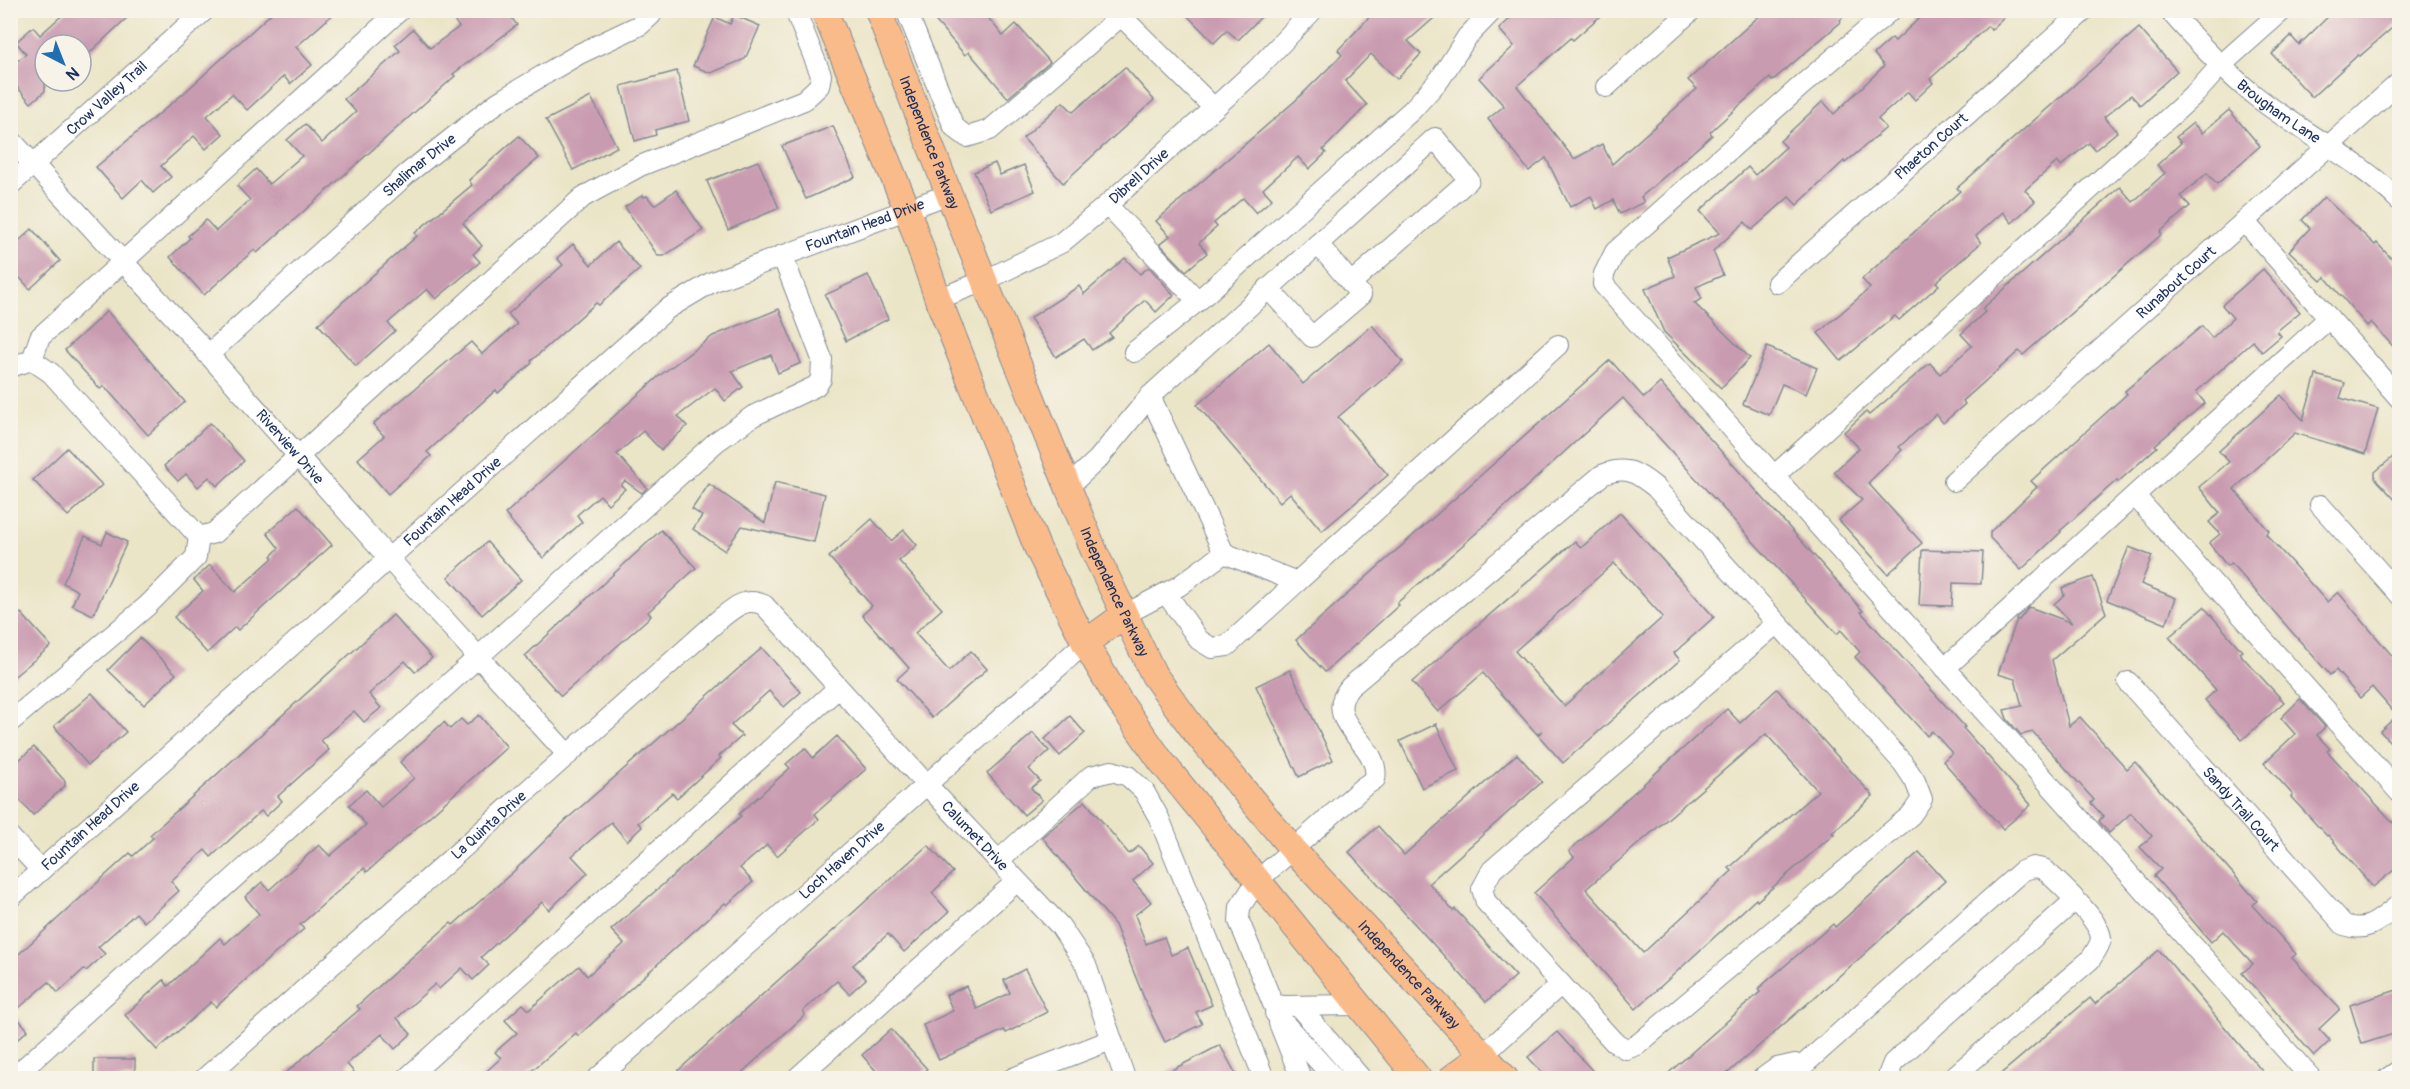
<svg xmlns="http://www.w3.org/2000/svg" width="2410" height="1089" viewBox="0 0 2410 1089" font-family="Pangolin,sans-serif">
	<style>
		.building { fill: #c99bb0; fill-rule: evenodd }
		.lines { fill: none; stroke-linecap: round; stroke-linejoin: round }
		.minor-casing { stroke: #838a93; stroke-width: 22 }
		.major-casing { stroke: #838a93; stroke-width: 28 }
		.minor { stroke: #fff; stroke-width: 20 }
		.major { stroke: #fabb8b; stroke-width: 26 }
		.labels { text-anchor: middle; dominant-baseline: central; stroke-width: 4.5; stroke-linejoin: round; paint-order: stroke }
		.street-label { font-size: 15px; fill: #1b2f5e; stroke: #f7f3e8 }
	</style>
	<rect width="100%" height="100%" fill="#f7f3e8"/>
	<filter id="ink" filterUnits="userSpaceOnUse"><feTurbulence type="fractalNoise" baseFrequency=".0167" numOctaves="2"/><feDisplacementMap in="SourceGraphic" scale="12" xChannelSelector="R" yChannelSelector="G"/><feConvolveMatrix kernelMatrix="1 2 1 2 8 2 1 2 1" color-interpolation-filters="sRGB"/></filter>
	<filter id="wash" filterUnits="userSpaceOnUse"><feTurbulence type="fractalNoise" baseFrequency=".008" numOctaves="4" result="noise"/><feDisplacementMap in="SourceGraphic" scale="24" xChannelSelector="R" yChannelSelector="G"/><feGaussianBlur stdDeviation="1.35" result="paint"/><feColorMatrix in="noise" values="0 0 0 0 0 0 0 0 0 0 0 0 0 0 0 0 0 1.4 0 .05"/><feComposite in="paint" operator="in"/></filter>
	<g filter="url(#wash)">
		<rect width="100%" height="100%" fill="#ebe5c8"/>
		<g id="blocks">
			<!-- building -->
			<g class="building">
				<polygon points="68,10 135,10 81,61 81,45 45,45 45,91 31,103 10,79 10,67 26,54 16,42 33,27 40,35"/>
				<polygon points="275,10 338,10 296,47 312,65 290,84 284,76 247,110 232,94 207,116 223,134 206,149 194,136 161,166 171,177 153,193 142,180 123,198 96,167 185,92"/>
				<polygon points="464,10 506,10 517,25 453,74 455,76 257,253 254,250 204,295 170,257 190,238 188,236 206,220 216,231 250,200 237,186 256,169 269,184 302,156 287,140 305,124 322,143 356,112 344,99 400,51 395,45 413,29 430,48 459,27 453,19"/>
				<polygon points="940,10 982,10 1003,36 1016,24 1050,62 1008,98 969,52 965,55 932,17"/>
				<polygon points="1182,10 1268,10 1238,40 1227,30 1214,43"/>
				<polygon points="1376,10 1443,10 1408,41 1421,54 1397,79 1371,54 1345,81 1367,105 1323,150 1326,153 1309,169 1298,157 1263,189 1272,199 1256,213 1243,198 1214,223 1217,227 1199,243 1207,253 1186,271 1160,244 1170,236 1156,221 1295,101 1342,55 1338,50"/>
				<polygon points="1519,10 1607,10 1573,40 1571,38 1517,86 1574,159 1602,144 1612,164 1697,89 1688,80 1766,10 1851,10 1840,20 1841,22 1772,81 1770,78 1710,132 1712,135 1641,197 1644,202 1620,214 1613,200 1597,209 1591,196 1570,207 1546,158 1529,171 1488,119 1504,106 1479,78 1514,46 1499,29"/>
				<polygon points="1928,10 2012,10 1991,30 1988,26 1930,79 1933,83 1915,100 1908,92 1878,119 1886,128 1845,163 1844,161 1797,205 1789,197 1752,230 1745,222 1713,251 1723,275 1696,287 1702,299 1694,303 1750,358 1721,388 1664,332 1645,289 1675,276 1667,257 1720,233 1700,211 1748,167 1755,175 1786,147 1780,141 1823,101 1834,114 1884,66 1874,54 1892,38 1895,41"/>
				<polygon points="2335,10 2346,10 2351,16 2358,10 2391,10 2400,21 2360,56 2358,55 2312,97 2272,54 2291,36 2299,45"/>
				<polygon points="734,15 760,26 745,59 711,73 693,66 715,17 730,24"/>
				<polygon points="2139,28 2177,71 2140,105 2131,95 2104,117 2117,132 2095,150 2089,143 2061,166 2057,162 2025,190 2035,201 2012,223 2003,212 1976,236 1981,243 1936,282 1939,285 1899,320 1895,316 1841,361 1818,333 1870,288 1862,279 1960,191 1957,188"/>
				<polygon points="1125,67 1154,100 1063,183 1023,138 1063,102 1073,112"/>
				<polygon points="677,71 689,121 655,130 656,135 635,141 621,86"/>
				<polygon points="591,97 617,147 573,170 546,120"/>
				<polygon points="2229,110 2260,146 2217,184 2207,173 2181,196 2190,206 2160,232 2162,234 2023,355 2019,351 1963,401 1965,404 1943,423 1936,414 1899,447 1902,450 1868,483 1922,543 1888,574 1839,520 1862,500 1834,472 1859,448 1844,432 1866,412 1869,415 1930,363 1940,374 1972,346 1961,334 1985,312 1982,309 2120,187 2133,202 2165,173 2157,165 2181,143 2176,137 2193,123 2202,133"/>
				<polygon points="833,126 855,177 806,199 782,146"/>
				<polygon points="519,136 539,158 463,223 482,246 473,254 480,262 436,299 427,289 388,323 395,331 356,366 318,324 417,236 415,233 472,185 469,180"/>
				<polygon points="758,161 779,208 728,230 707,181"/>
				<polygon points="995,163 1000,175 1024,165 1035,191 991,210 974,172"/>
				<polygon points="676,190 703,230 664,256 658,256 625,207 643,195 644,197 647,196 654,205"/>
				<polygon points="2324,197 2375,245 2377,243 2400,268 2400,354 2371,322 2367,326 2325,277 2321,281 2289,251 2310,228 2302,220"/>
				<polygon points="32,229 60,261 30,289 10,267 10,249"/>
				<polygon points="616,242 640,269 599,305 596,303 531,361 532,363 498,393 496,390 427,452 431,456 388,494 358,459 384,436 373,424 471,342 482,354 517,324 508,314 563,265 557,258 573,244 591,265"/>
				<polygon points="1125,258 1140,274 1149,267 1174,295 1156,312 1145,300 1109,333 1112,337 1092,350 1084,339 1056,357 1030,318 1079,286 1084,294"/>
				<polygon points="2263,269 2300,312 2277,331 2281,336 2262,352 2253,341 2196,392 2205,403 2155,445 2157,447 2118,482 2117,480 2060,531 2061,532 2021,570 1990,538 1990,532 2037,487 2031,481 2127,394 2125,391 2202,326 2212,338 2233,318 2222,305"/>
				<polygon points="868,275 888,319 846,341 825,295"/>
				<polygon points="779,309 801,363 778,373 771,355 732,371 743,387 725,401 715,388 678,416 687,426 661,450 643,431 617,454 647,488 642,493 625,481 621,485 625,489 608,504 600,495 577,515 582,522 543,558 505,514 659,376 713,336"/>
				<polygon points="107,311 185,402 148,435 104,386 100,389 65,350"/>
				<polygon points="1372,325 1403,362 1338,417 1388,475 1322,531 1290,493 1280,502 1197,405 1269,343 1303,384"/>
				<polygon points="1767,347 1817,368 1806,394 1782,384 1769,415 1743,404"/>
				<polygon points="1610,360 1644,398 1660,383 1804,544 1863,611 1861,612 1965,727 1963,728 2031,805 2003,829 1943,761 1952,753 1932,731 1927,736 1855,657 1860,652 1841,630 1837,634 1623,398 1474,535 1397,603 1399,605 1325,672 1296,640"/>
				<polygon points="2316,375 2345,383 2340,398 2378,409 2365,454 2295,433 2234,489 2269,531 2266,534 2327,602 2338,592 2400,665 2400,735 2391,743 2380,731 2397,716 2372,687 2360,698 2336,670 2330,675 2231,563 2227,566 2209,543 2220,534 2209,522 2220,513 2199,487 2229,462 2219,451 2281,395 2303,420"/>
				<polygon points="210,423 244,461 217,486 209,477 198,487 186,474 178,481 164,466"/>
				<polygon points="67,448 102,485 68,516 33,480"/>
				<polygon points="2400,451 2400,505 2375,478 2375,472"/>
				<polygon points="775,482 825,494 814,542 742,526 725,551 693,529 702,516 692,509 709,484 765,523"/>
				<polygon points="298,506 332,545 238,630 235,627 207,653 174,617 203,591 194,580 210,565 235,592 273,558 271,556 279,548 267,533"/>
				<path d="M1620,513l94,104 -40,36 6,7 -117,103 -25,-28 4,-4 -5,3 -54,-61 -45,39 -26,-30 163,-141 6,7zM1614,563l49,54 -99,89 -49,-55z"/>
				<polygon points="872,519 891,541 904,530 917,545 899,561 942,609 915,633 949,671 971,651 987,669 932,718 897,679 909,668 862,615 872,606 829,557"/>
				<polygon points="661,530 696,568 648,612 651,616 561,696 525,656"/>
				<polygon points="107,532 127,542 93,615 72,605 78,591 63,583 85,536 102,544"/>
				<polygon points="487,542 521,580 482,615 448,577"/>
				<polygon points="2129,547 2152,556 2141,584 2176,598 2166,624 2107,600"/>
				<polygon points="1922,550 1983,552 1981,584 1953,583 1952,606 1919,605"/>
				<polygon points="2093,577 2106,613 2052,660 2069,726 2080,717 2127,769 2135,762 2257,901 2252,905 2296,954 2292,958 2340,1009 2319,1029 2330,1041 2314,1056 2242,973 2253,964 2223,931 2211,942 2154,876 2161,869 2140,847 2152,836 2131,813 2109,833 2099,821 2103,816 2091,803 2094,800 2033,732 2021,735 2007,719 2004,710 2022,706 2015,679 1998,674 2017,619 2019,620 2029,607 2072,623 2054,604 2064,595 2062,588"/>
				<polygon points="2204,607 2242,651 2239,653 2284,702 2242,740 2205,700 2216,690 2169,637"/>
				<polygon points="21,613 51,646 10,680 10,622"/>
				<polygon points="393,615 432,658 415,672 405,661 369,694 381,708 364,722 354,711 321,740 329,750 278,796 282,801 266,816 261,811 211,857 205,850 171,881 179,891 144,922 136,913 98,947 105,954 86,971 84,969 58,993 49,982 13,1013 28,1030 10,1046 10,962 130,853 133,856 153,838 150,835"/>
				<polygon points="140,638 176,674 144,705 108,670"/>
				<polygon points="762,648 801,692 784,707 769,691 731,725 742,736 719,756 721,758 677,798 672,793 638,823 642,827 627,841 611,822 572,856 588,873 549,910 542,902 481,957 489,965 473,980 462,968 439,989 435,984 397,1018 411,1034 395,1049 382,1034 347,1064 359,1078 280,1078 360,1009 357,1006 395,972 451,923 453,925 513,872 567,819"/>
				<polygon points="1290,670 1333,760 1299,777 1256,686"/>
				<path d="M1777,689l96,107 -41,37 2,1 -77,67 -1,-2 -120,110 -102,-116 40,-36 -5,-6 158,-142 13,14zM1766,734l52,57 -89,77 3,3 -89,82 -57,-64z"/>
				<polygon points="92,693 126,732 88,765 54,726"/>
				<polygon points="2300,699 2325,727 2317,735 2330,749 2327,751 2400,830 2400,865 2373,887 2328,835 2327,836 2291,797 2293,795 2264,763 2295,734 2281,718"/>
				<polygon points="479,715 507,747 367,872 364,868 300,925 304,929 265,962 216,1007 211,1002 157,1050 125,1015 164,980 168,986 220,938 225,944 259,914 245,897 262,882 269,890 319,845 330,856 366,825 349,805 366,790 381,807 414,778 400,762 444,722 450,729 461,719 467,725"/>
				<polygon points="1070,716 1085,733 1060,756 1045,739"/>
				<polygon points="1436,724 1458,771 1422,788 1400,741"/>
				<polygon points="1033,733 1049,751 1029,769 1040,781 1031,788 1042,800 1024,815 987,773"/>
				<polygon points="837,736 866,769 815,814 819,819 777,856 767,845 740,868 753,882 727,905 725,903 578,1036 576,1033 523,1078 479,1078 501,1058 495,1052 517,1033 505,1020 523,1004 529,1010 579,966 587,976 624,944 611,930 741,816 739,814 790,768 786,764 805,748 813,758"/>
				<polygon points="34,747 65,781 65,786 33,815 10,789 10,768"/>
				<polygon points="1517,754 1542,782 1429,883 1453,911 1455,909 1516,976 1486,1002 1349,852 1378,826 1404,855"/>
				<polygon points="1085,801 1129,854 1139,846 1153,863 1133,881 1151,902 1135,915 1146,944 1164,937 1171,955 1188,948 1212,1005 1196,1012 1202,1024 1165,1042 1146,1003 1115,925 1042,837"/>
				<polygon points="928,845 953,872 932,893 949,912 904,952 888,934 853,965 866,979 849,994 837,981 803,1011 805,1015 736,1078 670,1078"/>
				<polygon points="1919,852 1945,881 1861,957 1722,1078 1663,1078 1760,992 1758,989 1833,924 1835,927"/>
				<polygon points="2159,950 2268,1078 1996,1078 2090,998 2095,1004"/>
				<polygon points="1025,969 1047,1012 1006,1033 1004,1030 939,1060 923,1025 953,1011 946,995 966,986 977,1009 1010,993 1004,980"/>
				<polygon points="2400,989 2400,1032 2362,1044 2350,1005"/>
				<polygon points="891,1029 927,1069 916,1078 868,1078 876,1071 862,1055"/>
				<polygon points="1557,1032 1599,1078 1547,1078 1528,1057"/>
				<polygon points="1220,1045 1238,1078 1156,1078 1207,1052"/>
				<rect x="94" y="1059" width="41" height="19"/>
			</g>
		</g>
	</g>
	<g filter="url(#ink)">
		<use href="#blocks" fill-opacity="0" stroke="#838a93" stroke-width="1.5"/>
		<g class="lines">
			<defs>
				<g id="minor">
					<polyline points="906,10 954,127 967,137 990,130 1121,16"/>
					<polyline points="1115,10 1214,108"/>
					<polyline points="1891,10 1802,85 1615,252 1604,274 1603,284 2311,1078"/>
					<path id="s1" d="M2169,10c27,31 54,60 85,85 47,37 102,63 146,106"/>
					<polyline points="1606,87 1692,10"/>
					<path id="s2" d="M10,139l189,205 201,227 168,184"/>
					<path id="s3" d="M10,185l195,-175"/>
					<polyline points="1107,205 1198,301"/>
					<polyline points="2244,221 2400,399"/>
					<path id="s4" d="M1777,283l308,-273"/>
					<polyline points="1268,288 1312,337 1361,295 1318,244"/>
					<path id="s5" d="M938,299l46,-18 77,-38 46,-38 149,-135 57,-60"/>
					<polyline points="1134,352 1198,301 1412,110 1440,79 1467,37 1493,10"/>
					<path id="s6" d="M208,355l200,-182 90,-71 81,-48 61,-29 11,-10v-5"/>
					<polyline points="32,360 40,337 400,10"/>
					<polyline points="10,367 32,360 51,373 199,537 214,533 583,197 640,166 804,100 819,86 821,75 795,10"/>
					<polyline points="1774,476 2196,93 2220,66 2283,10"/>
					<path id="s7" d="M1954,481l446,-399"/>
					<polyline points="1068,487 1098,459 1150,396"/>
					<polyline points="2135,496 2400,793"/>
					<polyline points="2320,505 2400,595"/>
					<polyline points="1224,553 1297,582 1558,345"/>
					<polyline points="1166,593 1199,640 1212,648 1227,646 1297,582"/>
					<polyline points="1124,615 1179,586 1224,553 1150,396 1435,138 1469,180 1351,283"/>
					<polyline points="1945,668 2329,318"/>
					<path id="s8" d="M2128,682l216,243c25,9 37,-7 56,-21"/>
					<polyline points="10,722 147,606 196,557 199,537"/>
					<polyline points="10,837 41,870"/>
					<polyline points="998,861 1091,776 1112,771 1128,776 1144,791 1159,818 1264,1078"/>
					<path id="s9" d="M10,898l657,-589 45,-27 237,-88"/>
					<path d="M1357,1005l-73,1 -11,-2 -34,-83 1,-14 17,-26 105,-93 13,-9c7,-36 -56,-56 -25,-92l252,-212c24,-10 34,-3 53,12l248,276 12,18 7,18 -11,16 -274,230 -11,4 -12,-7 -128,-140 -4,-13 10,-19 285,-247"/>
					<polyline points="1298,1006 1361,1078"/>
					<polyline points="1275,1013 1334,1078"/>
					<polyline points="1279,1023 1301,1078"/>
					<polyline points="1484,1054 1561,984"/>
					<path d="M1799,1069l223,-198 11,-4 11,2c14,14 57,51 57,70 -1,7 -7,15 -11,21l-138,118"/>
					<polyline points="13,1078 716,442 753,416 816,386 821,379 822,359 782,255"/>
					<path id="s10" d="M205,1078l516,-460c15,-12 25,-21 43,-13l162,179 134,142 26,39 39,113"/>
					<polyline points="407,1078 838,688"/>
					<path id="s11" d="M598,1078l487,-435"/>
					<polyline points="797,1078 1017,881"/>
					<polyline points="1013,1078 1111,1040"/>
					<polyline points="1763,1078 1777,1068 1795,1064 1805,1076"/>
					<polyline points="1892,1078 1889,1073 1893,1063 2074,901"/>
					<polyline points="2388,1078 2400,1070"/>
				</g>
				<g id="major">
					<polyline points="824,10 907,209 938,299 1037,547 1085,643 1119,701 1161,761 1418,1078"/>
					<path id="s12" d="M878,10l71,184 145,357 60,124 40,55 100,121 211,227"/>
					<polyline points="1085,643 1124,615"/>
					<polyline points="1452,1078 1484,1054"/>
				</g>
			</defs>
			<!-- minor casing -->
			<use href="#minor" class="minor-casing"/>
			<!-- major casing -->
			<use href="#major" class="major-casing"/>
			<!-- minor -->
			<use href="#minor" class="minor"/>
			<!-- major -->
			<use href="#major" class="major"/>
		</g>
	</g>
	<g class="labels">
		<!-- street labels -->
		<g class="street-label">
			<text stroke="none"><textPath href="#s3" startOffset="130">Crow Valley Trail</textPath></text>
			<text stroke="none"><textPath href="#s1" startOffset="150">Brougham Lane</textPath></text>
			<text stroke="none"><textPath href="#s12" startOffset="142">Independence Parkway</textPath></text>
			<text stroke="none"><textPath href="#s4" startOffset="206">Phaeton Court</textPath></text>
			<text stroke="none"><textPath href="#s6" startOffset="284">Shalimar Drive</textPath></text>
			<text stroke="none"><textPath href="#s5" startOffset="238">Dibrell Drive</textPath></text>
			<text stroke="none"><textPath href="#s9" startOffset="1098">Fountain Head Drive</textPath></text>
			<text stroke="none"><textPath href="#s7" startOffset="298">Runabout Court</textPath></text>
			<text stroke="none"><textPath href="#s2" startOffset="416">Riverview Drive</textPath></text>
			<text stroke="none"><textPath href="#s9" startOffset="594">Fountain Head Drive</textPath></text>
			<text stroke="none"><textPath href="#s12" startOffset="628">Independence Parkway</textPath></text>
			<text stroke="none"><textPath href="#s8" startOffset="170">Sandy Trail Court</textPath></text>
			<text stroke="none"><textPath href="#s9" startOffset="108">Fountain Head Drive</textPath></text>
			<text stroke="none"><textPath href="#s10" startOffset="380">La Quinta Drive</textPath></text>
			<text stroke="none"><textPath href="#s10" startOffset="1052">Calumet Drive</textPath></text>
			<text stroke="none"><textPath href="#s11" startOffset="327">Loch Haven Drive</textPath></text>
			<text stroke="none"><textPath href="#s12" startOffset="1114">Independence Parkway</textPath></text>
		</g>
	</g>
	<!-- margin -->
	<rect width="2410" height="1089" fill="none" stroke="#f7f3e8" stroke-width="36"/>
	<!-- north arrow -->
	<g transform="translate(63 63) rotate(138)"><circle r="28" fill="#f7f3e8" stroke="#9fa5b1" stroke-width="1.5"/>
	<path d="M0-4.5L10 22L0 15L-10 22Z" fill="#1f6fb2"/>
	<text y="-9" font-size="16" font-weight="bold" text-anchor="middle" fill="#1b2f5e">N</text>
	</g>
</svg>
